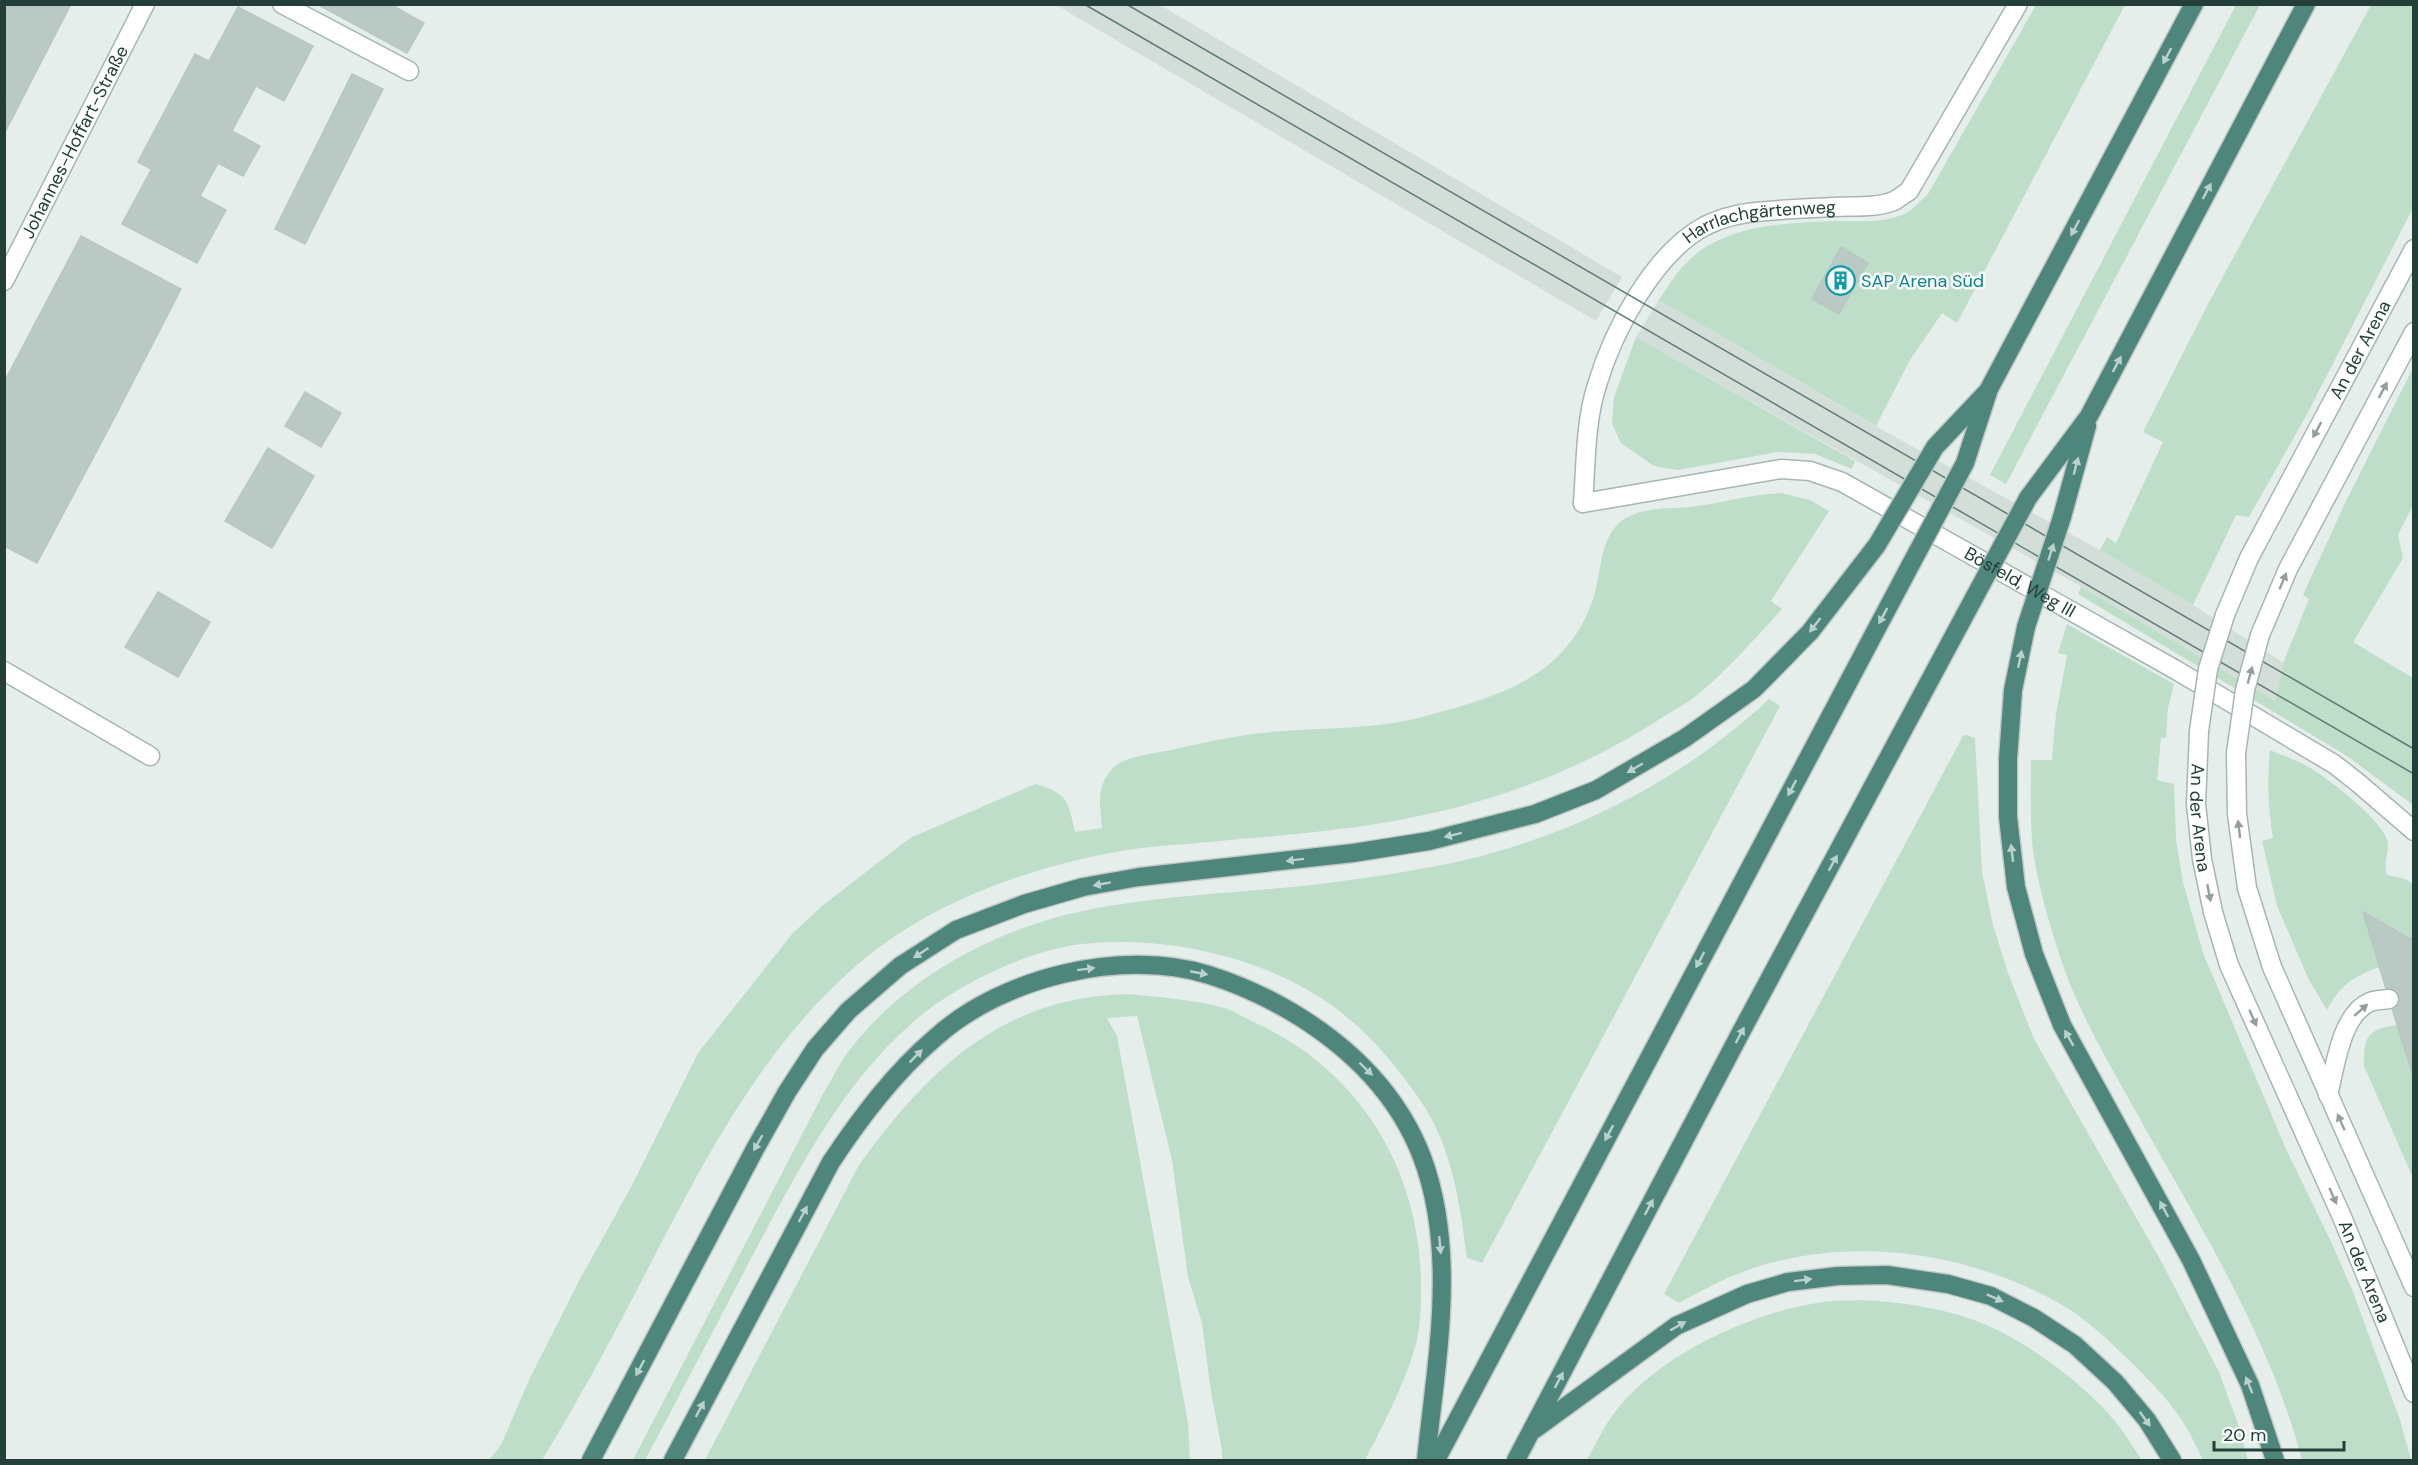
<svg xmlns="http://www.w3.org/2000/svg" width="2418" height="1465" viewBox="0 0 2418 1465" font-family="'DM Sans',sans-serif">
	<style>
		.built { fill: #d3ded9 }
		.green { fill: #bfdec9 }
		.building { fill: #bac9c4; stroke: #b8c7c2; stroke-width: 1.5 }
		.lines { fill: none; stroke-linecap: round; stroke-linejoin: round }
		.service-casing { stroke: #a7b6b2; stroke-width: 21 }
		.minor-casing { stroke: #a7b6b2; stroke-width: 21 }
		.trunk-casing { stroke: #c2c9c8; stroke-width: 21 }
		.service { stroke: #fff; stroke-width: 18 }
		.minor { stroke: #fff; stroke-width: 18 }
		.trunk { stroke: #4e867c; stroke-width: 18 }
		.tram { stroke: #5f7b75; stroke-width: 1.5 }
		.minor-bridge-casing { stroke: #a7b6b2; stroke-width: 21; stroke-linecap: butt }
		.trunk-bridge-casing { stroke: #c2c9c8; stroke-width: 21; stroke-linecap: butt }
		.minor-bridge { stroke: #fff; stroke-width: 18 }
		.trunk-bridge { stroke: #4e867c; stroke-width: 18 }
		.oneway { fill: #bbd1cd }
		.oneway2 { fill: #929f9c }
		.labels { text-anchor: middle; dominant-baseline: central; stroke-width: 5; stroke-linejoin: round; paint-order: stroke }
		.street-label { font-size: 18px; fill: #243f3a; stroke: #f6faf8 }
		.culture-label { font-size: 18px; fill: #0d838f; stroke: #f6faf8; text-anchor: start }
	</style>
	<rect width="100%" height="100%" fill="#e5eeea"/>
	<!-- built -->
	<g class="built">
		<polygon points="1056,5 1160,5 1622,277 1596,321"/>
		<polygon points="1659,300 1870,423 2100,550 2193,605 2284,663 2275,701 2087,590 1636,337"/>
	</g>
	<!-- green -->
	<g class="green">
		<path d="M2036,5h89l-168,318 -15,-10 -32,47 -34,66 -217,-126c8,-12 16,-26 27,-37 38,-39 99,-40 150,-42 24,0 50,3 72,-9 7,-4 14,-13 20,-18z"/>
		<polygon points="2236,5 2260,5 2006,484 1990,475"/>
		<polygon points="2371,5 2413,5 2413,208 2306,416 2249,517 2236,515 2193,605 2100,550 2107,537 2116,543 2163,442 2143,432 2208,304"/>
		<polygon points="1636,337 1855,461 1852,469 1815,454 1778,452 1678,470 1654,466 1621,443 1612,424 1614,397"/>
		<polygon points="2413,368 2413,505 2398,535 2403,558 2353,642 2413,678 2413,805 2347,756 2078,594 2081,587 2087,590 2275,701 2285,658 2309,599 2303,595 2346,501"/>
		<path d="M1781,493l29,7 19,11 -58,90 11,8c-27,29 -54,61 -85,86 -11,9 -23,15 -34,22 -70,46 -149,78 -230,96 -73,17 -150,22 -224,29 -29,3 -59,4 -88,9 -91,16 -187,50 -258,109 -102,85 -163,208 -223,324 -31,60 -63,119 -98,176h-53l12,-15 29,-67 49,-97 52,-94 67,-134 94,-119 30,-28 88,-68 125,-54c33,9 33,17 40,48l27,-4c-2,-24 -7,-43 13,-62 8,-8 39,-13 51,-15 27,-6 54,-12 80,-16 60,-9 122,-3 180,-19 74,-20 142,-39 168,-120 7,-24 6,-54 24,-72 5,-6 20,-12 28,-13 14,-4 31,-2 45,-4 31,-4 57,-12 90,-14z"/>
		<path d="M2067,624l107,60 -6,24 -2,30h-5l-4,42 17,4 2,56 7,42 20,71 83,196 47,97 20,46 47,128 11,40h-109c-33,-126 -104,-236 -167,-350 -27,-48 -56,-97 -74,-150 -11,-35 -23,-73 -28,-109 -3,-30 -2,-61 -2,-91h21l4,-46 11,-59 -9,-2z"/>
		<path d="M1769,699l11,7 -298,557 -15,-5c-7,-53 -14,-106 -43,-152 -19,-29 -43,-59 -69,-82 -70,-63 -181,-90 -273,-80 -55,6 -130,43 -171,80 -69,61 -111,143 -154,223 -37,71 -74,142 -112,213h-12l190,-366c9,-15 17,-32 28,-46 66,-83 167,-130 271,-144 60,-9 121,-12 181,-18 52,-6 106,-14 158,-25 115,-27 222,-81 308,-162z"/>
		<path d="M1966,735l9,3 7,134 11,53 15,48 26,66 127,222 58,111 18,49 11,39h-45c-5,-9 -9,-19 -14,-28 -14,-26 -38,-50 -58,-70 -23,-22 -46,-45 -74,-60 -87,-48 -191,-64 -287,-39 -32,8 -62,24 -91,40l-15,-9 299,-558z"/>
		<path d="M2270,750c14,6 30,11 42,19 19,12 67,49 75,70 4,12 -5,22 0,36l18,4 8,5v57l-50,-29 16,55c-25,9 -40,19 -52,43l-18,-30 -32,-74 -15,-65 11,-3c-5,-30 -6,-58 -3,-88z"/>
		<path d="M1127,994c31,3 63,5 94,13 12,3 25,12 37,17 102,48 161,145 163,257 0,19 0,40 -4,59 -9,37 -34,86 -52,120h-143v-10l-11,-58 -9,-69 -14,-46 -16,-117 -35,-144 -30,2 10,18 71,387 2,37h-485l154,-295c69,-96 144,-168 268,-171z"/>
		<path d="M2397,1025l16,54v99l-49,-112c-1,-28 3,-37 33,-41z"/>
		<path d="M1863,1300c37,2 73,7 108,19 50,17 116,66 148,107 8,11 15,23 23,34h-555c8,-14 15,-30 25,-44 42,-59 135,-102 205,-113 15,-3 31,-2 46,-3z"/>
	</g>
	<!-- building -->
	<g class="building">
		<polygon points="4,4 71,4 20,103 4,95"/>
		<polygon points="317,4 390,4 424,23 407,53"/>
		<polygon points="238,7 313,46 284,101 209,61"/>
		<polygon points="195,54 256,86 232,131 260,146 243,176 218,163 200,196 138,162"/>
		<polygon points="352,74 383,89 305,244 275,229"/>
		<polygon points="4,95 20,103 4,134"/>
		<polygon points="151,170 226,210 197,263 122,224"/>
		<polygon points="81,236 181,289 110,426 9,373"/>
		<polygon points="1841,247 1868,263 1839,314 1812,299"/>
		<polygon points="9,373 110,426 37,563 4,546 4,381"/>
		<polygon points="305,392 341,413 321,447 285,426"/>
		<polygon points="268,448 314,476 272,548 225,521"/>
		<polygon points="158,592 210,622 178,677 125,647"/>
		<polygon points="2363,912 2414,941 2414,1079 2389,999"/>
	</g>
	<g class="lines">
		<defs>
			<g id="service">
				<polyline points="282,4 409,71"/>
				<path id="s1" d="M1583,503c3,-39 2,-81 14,-118 16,-54 57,-132 108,-159 18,-9 42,-14 62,-15 23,-2 45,-3 68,-4 19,-1 41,1 59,-6 5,-3 10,-7 15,-10l109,-187"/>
				<polyline points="4,671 150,756"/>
				<path d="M2328,1095c7,-27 13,-81 42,-93 5,-2 13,-2 19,-3"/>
			</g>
			<g id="minor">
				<path id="s2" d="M4,281l141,-277"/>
				<path id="s3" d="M1583,503l198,-34 29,2 32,11 334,188 158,94 23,18 57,49"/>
				<path id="s4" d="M2225,615l24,-57 165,-309"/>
				<polyline points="2260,635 2288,569 2414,332"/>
				<path id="s5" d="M2199,731l-3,73 6,55 11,53 16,53 113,252 72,176"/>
				<polyline points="2236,753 2237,814 2247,888 2272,967 2414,1287"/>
			</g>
			<g id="trunk">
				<polyline points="1935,447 1986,393"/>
				<polyline points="1965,463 1989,389 2194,4"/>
				<polyline points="2028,498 2089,416 2306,4"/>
				<polyline points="2062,517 2087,426"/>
				<polyline points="2026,627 2013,690 2008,759 2008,817 2016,887 2034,954 2062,1025 2191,1260 2250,1385 2275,1460"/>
				<polyline points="1535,1429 1676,1326 1747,1294 1788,1282 1838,1276 1887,1275 1948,1284 1991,1296 2034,1318 2075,1345 2115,1382 2147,1420 2172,1460"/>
				<polyline points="591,1460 755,1149 787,1092 815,1049 848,1011 900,966 956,930 1024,904 1083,887 1139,877 1353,853 1429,841 1535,814 1596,790 1685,738 1754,689 1810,632 1877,545"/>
				<path d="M673,1460l158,-298c30,-45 63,-89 105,-125 67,-60 186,-89 273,-62 29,9 55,21 81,36 59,35 107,81 132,146 36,96 14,205 4,303"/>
				<polyline points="1436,1460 1911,564"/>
				<polyline points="1516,1460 1741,1032 1974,598"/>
			</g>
		</defs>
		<!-- service casing -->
		<use href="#service" class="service-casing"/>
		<!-- minor casing -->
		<use href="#minor" class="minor-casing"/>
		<!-- trunk casing -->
		<use href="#trunk" class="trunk-casing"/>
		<!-- service -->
		<use href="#service" class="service"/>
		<!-- minor -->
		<use href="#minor" class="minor"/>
		<!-- trunk -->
		<use href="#trunk" class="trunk"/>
		<!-- tram -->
		<g class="tram">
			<polyline points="1084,4 2414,774"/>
			<polyline points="1126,4 2414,749"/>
		</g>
		<defs>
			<g id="minor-bridge">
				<polyline points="2199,731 2208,669 2225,615"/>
				<polyline points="2236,753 2245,690 2260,635"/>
			</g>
			<g id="trunk-bridge">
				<polyline points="1877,545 1935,447"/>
				<polyline points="1911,564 1965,463"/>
				<polyline points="1974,598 2028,498"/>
				<polyline points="2026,627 2062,517"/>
			</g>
		</defs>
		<!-- minor-bridge casing -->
		<use href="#minor-bridge" class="minor-bridge-casing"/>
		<!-- trunk-bridge casing -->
		<use href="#trunk-bridge" class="trunk-bridge-casing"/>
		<!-- minor-bridge -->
		<use href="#minor-bridge" class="minor-bridge"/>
		<!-- trunk-bridge -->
		<use href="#trunk-bridge" class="trunk-bridge"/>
	</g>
	<!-- one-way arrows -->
	<defs><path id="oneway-solid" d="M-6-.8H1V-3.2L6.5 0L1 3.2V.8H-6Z" transform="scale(1.5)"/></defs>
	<g class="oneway">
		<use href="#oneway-solid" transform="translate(2167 56) rotate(118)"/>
		<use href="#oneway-solid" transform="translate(2207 191) rotate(-62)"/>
		<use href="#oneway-solid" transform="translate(2075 228) rotate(118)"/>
		<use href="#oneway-solid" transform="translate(2117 364) rotate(-62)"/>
		<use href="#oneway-solid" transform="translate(2076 466) rotate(-75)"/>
		<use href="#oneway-solid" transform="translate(2051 552) rotate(-72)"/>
		<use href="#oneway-solid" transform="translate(1883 616) rotate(118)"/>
		<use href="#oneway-solid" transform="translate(1815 625) rotate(128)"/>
		<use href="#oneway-solid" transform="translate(2020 659) rotate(-78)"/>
		<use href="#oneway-solid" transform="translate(1635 768) rotate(150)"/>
		<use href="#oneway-solid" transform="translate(1792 788) rotate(118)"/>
		<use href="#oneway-solid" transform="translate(1453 835) rotate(166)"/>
		<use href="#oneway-solid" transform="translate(2012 853) rotate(-97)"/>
		<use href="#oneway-solid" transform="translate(1295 860) rotate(173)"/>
		<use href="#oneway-solid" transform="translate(1833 863) rotate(-61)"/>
		<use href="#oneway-solid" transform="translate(1102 884) rotate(170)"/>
		<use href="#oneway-solid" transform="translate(921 953) rotate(147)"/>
		<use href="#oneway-solid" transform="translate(1700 960) rotate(118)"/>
		<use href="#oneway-solid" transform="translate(1086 969) rotate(-7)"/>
		<use href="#oneway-solid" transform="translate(1199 973) rotate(11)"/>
		<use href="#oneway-solid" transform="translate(1740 1035) rotate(-62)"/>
		<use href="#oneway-solid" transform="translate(2069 1038) rotate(-119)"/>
		<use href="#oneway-solid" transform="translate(916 1056) rotate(-45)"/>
		<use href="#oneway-solid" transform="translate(1366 1069) rotate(44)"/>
		<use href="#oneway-solid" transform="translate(1609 1133) rotate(118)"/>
		<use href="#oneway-solid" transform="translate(758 1143) rotate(119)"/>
		<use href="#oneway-solid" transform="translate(1649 1207) rotate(-62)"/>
		<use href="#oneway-solid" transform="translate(2164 1209) rotate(-118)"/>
		<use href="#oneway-solid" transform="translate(803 1214) rotate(-62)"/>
		<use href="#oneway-solid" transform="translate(1440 1245) rotate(85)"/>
		<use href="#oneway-solid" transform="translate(1803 1280) rotate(-7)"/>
		<use href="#oneway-solid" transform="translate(1995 1298) rotate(24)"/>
		<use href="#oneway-solid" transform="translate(1678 1326) rotate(-29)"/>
		<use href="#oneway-solid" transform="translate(640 1368) rotate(118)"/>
		<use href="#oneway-solid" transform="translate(1559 1380) rotate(-62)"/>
		<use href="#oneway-solid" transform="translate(2249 1385) rotate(-112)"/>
		<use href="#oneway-solid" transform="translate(700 1409) rotate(-62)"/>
		<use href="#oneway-solid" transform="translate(2145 1419) rotate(54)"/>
	</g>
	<g class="oneway2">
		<use href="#oneway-solid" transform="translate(2383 390) rotate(-62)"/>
		<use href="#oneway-solid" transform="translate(2317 430) rotate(118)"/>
		<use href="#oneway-solid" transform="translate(2283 581) rotate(-67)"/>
		<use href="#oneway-solid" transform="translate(2250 675) rotate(-75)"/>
		<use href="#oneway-solid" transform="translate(2239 829) rotate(-97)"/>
		<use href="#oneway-solid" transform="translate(2209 893) rotate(79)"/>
		<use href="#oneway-solid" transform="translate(2361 1010) rotate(-41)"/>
		<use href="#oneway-solid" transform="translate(2253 1018) rotate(66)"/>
		<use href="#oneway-solid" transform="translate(2341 1122) rotate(-114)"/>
		<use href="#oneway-solid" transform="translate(2333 1196) rotate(66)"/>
	</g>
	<!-- icons -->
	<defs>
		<symbol id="building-ring" viewBox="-11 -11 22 22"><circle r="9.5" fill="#f6faf8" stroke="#0f9aa8" stroke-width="1.5"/><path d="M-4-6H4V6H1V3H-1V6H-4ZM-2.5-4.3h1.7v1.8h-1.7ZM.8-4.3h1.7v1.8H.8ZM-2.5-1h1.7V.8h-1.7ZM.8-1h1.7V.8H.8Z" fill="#0f9aa8"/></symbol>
	</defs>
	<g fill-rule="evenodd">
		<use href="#building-ring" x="1824" y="264" width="33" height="33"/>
	</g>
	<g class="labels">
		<!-- street labels -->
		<g class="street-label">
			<text stroke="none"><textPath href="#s2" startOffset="156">Johannes-Hoffart-Straße</textPath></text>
			<text stroke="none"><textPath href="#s1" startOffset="370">Harrlachgärtenweg</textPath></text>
			<text stroke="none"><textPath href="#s4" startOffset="298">An der Arena</textPath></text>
			<text stroke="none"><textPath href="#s3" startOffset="468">Bösfeld, Weg III</textPath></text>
			<text stroke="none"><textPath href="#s5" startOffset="87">An der Arena</textPath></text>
			<text stroke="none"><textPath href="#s5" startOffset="573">An der Arena</textPath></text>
		</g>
		<!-- culture labels -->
		<g class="culture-label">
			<text x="1861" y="281">SAP Arena Süd</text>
		</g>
	</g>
	<!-- border -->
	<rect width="2418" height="1465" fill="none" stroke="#243f3a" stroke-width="12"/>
	<!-- scale -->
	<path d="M2214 1441v9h130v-9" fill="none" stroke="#243f3a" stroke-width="3"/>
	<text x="2223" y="1441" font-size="18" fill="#243f3a" stroke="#f6faf8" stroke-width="4.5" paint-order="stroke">20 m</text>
</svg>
